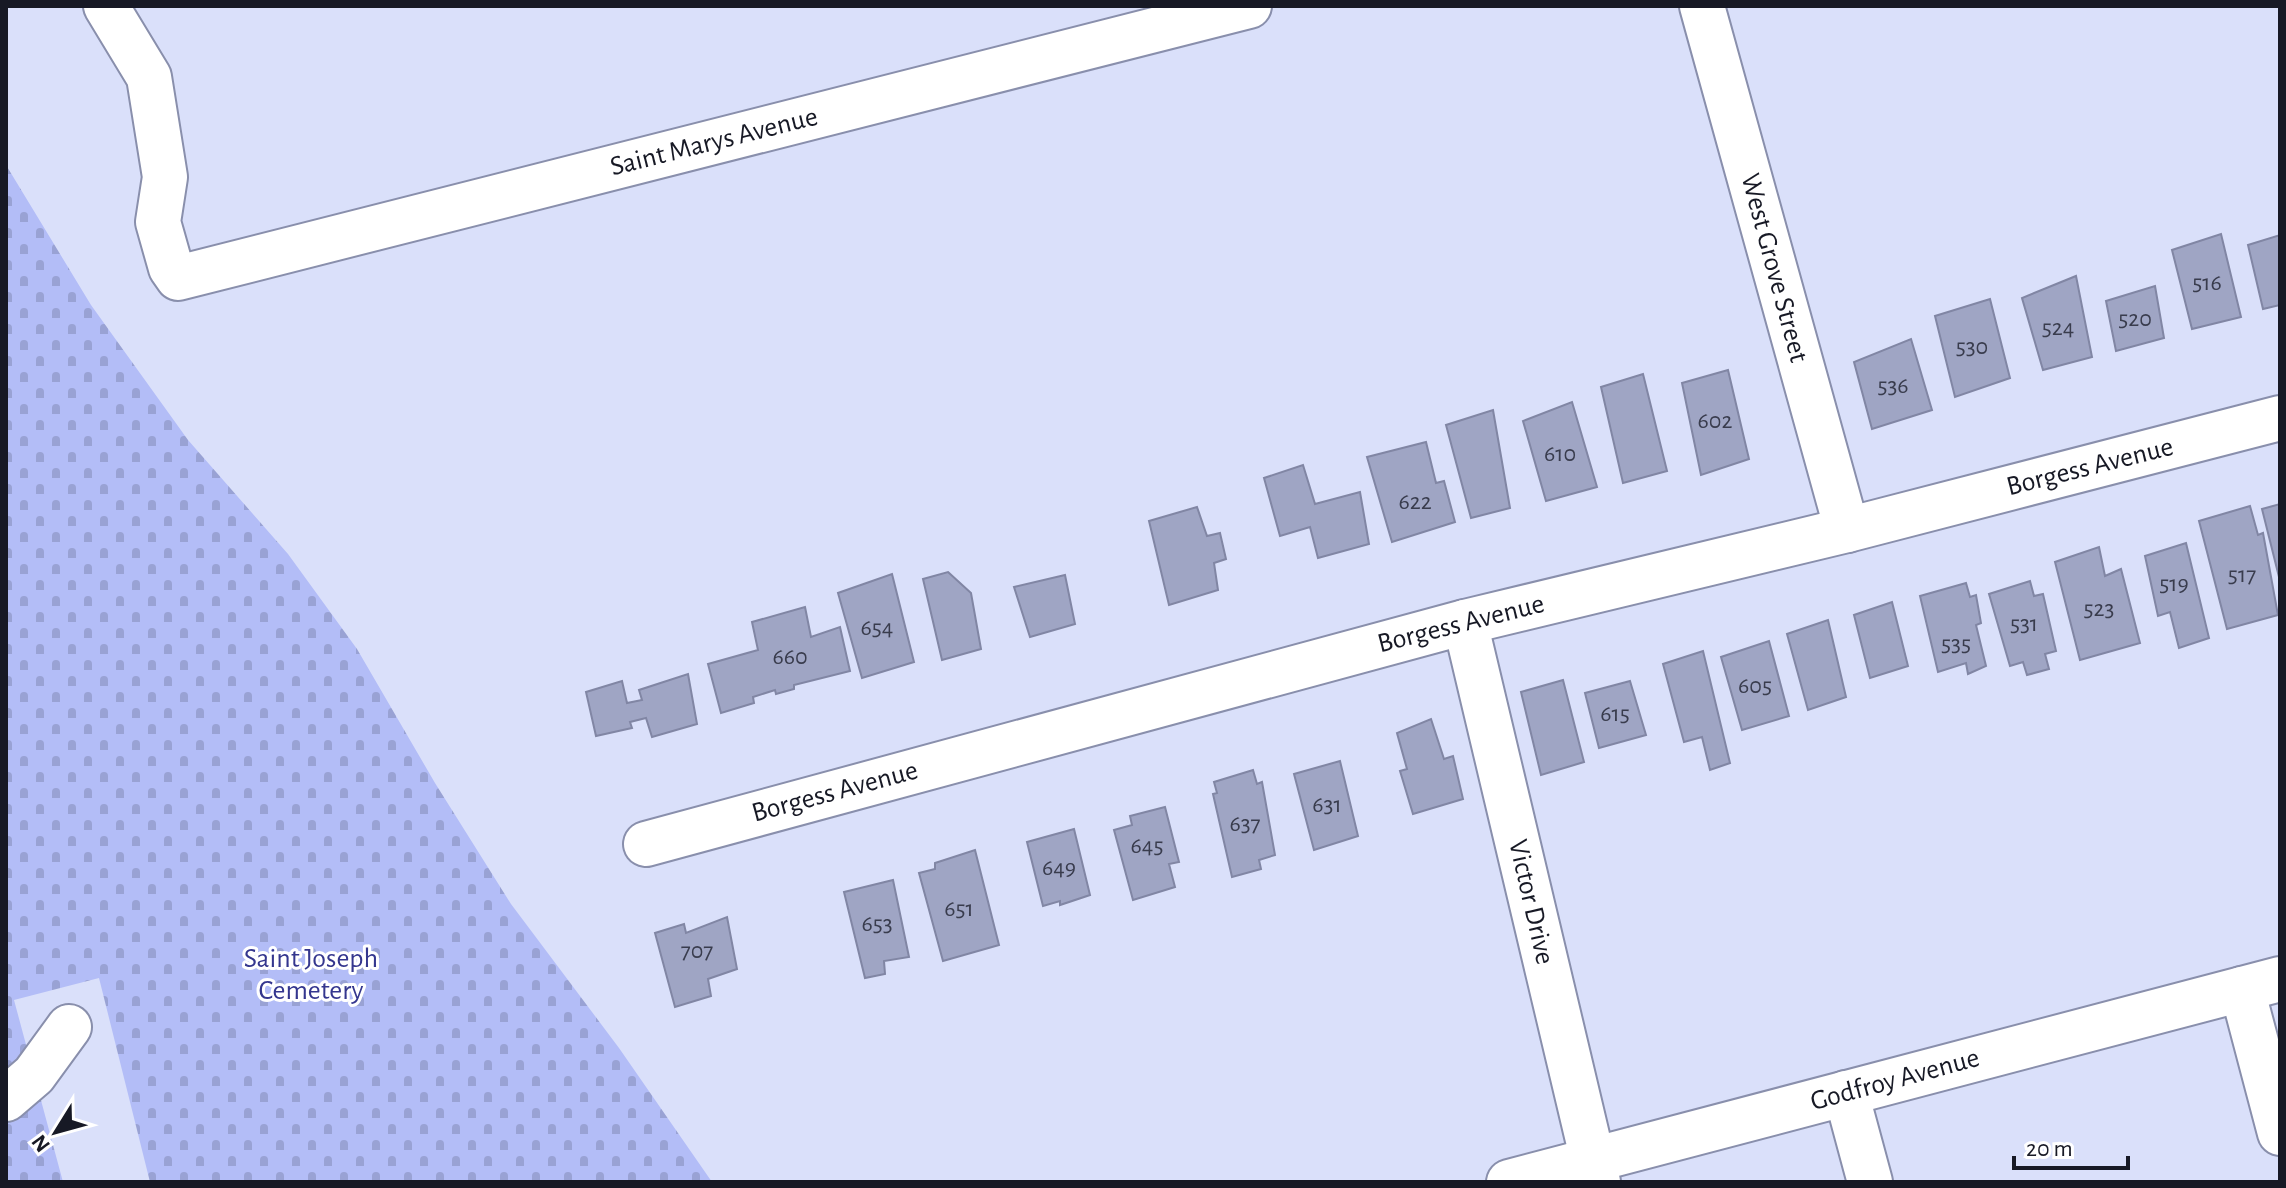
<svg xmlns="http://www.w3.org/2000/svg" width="2286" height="1188" viewBox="0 0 2286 1188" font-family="'Alegreya Sans',sans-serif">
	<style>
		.cemetery { fill: url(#cemetery-stones) }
		.building { fill: #9fa5c4; stroke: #8186a4; stroke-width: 2 }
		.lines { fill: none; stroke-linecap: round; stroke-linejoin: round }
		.minor-casing { stroke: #898fac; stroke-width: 48 }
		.minor { stroke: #fff; stroke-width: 44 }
		.labels { text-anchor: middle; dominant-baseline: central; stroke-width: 6; stroke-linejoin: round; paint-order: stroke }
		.number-label { font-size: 24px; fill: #393c4d }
		.street-label { font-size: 28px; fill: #171925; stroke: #fff }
		.park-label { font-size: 28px; fill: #34368e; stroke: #fff }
	</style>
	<defs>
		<pattern id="cemetery-stones" width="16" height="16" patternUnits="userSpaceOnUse" patternTransform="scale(2)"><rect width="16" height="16" fill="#b3bdf7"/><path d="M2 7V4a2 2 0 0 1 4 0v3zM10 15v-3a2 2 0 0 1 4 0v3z" fill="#99a2d4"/></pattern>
	</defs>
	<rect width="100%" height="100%" fill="#dae0fa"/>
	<!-- cemetery -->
	<polygon class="cemetery" points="6,165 91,305 188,440 288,554 357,649 435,783 511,904 619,1048 712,1182 150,1182 99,978 14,1000 63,1182 6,1182"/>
	<!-- building -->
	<g class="building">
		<polygon points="2221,234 2241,317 2192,329 2172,250"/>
		<polygon points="2280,235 2280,305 2263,309 2248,245"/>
		<polygon points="2076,276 2092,357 2043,370 2022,298"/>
		<polygon points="2155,286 2164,338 2116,351 2106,301"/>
		<polygon points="1990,299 2010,378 1955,397 1935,316"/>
		<polygon points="1911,339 1932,410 1872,429 1854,362"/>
		<polygon points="1728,370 1749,459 1701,475 1682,383"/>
		<polygon points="1643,374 1667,471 1623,483 1601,387"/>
		<polygon points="1572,402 1597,487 1546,501 1523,421"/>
		<polygon points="1493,410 1510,508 1471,518 1446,425"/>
		<polygon points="1426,442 1436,483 1444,481 1455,522 1392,542 1367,457"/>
		<polygon points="1303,465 1315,504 1360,492 1369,544 1318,558 1310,527 1280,536 1264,478"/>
		<polygon points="2280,504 2280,581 2262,509"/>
		<polygon points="2250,506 2258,535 2263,533 2278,615 2227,629 2199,521"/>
		<polygon points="1197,507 1207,536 1220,533 1226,559 1214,563 1218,590 1169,605 1149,521"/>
		<polygon points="2186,543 2209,638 2179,648 2170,612 2158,616 2145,556"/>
		<polygon points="2099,547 2105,576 2121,569 2140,643 2080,660 2055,562"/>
		<polygon points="948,572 971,593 981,649 942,660 923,579"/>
		<polygon points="892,574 914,662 862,678 838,593"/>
		<polygon points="1065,575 1075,624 1030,637 1014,587"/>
		<polygon points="2030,581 2034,596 2043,594 2056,651 2045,654 2049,669 2027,675 2023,662 2010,666 1989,594"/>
		<polygon points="1966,583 1970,597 1976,595 1981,623 1976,625 1986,666 1968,674 1966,663 1938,672 1920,596"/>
		<polygon points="1892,602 1908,666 1870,678 1854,615"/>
		<polygon points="805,607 811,637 840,627 850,671 794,685 794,689 776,694 775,690 753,697 754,703 721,713 708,664 758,650 752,622"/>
		<polygon points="1828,620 1846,697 1808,710 1787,634"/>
		<polygon points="1769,641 1789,716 1742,730 1721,657"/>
		<polygon points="1703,651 1730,763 1710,770 1702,737 1684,742 1663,664"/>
		<polygon points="688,674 697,724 652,737 646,718 630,722 632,728 596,736 586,692 622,681 627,703 642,700 639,690"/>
		<polygon points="1563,680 1584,762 1541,775 1521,692"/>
		<polygon points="1630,681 1646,735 1599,748 1585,693"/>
		<polygon points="1431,719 1444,759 1453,756 1463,799 1413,814 1400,771 1407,769 1397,733"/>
		<polygon points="1340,761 1358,836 1314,850 1294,774"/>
		<polygon points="1253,770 1257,784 1262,782 1275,855 1259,860 1261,869 1232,877 1213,794 1217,793 1214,782"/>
		<polygon points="1165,807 1179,862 1169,864 1175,887 1133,900 1114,830 1132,825 1130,816"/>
		<polygon points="1074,829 1090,895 1060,905 1060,901 1043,906 1027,842"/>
		<polygon points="975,850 999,945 943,961 919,873 935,869 935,863"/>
		<polygon points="893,880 909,957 884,961 885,974 865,978 844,892"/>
		<polygon points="727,917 737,969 708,979 711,996 675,1007 655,933 684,924 686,933"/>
	</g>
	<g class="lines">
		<defs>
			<g id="minor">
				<polyline points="106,6 149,77 165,177 158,222 171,268 178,278 1249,6"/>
				<polyline points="1702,6 1847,530"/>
				<polyline points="1465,622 1598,1182"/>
				<polyline points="646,844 1465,622 1847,530 2280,418"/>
				<polyline points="2242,989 2280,1133"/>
				<polyline points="1846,1093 1870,1182"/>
				<polyline points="6,1099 34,1075 69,1027"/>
				<polyline points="1509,1182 2280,979"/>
			</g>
		</defs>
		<!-- minor casing -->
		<use href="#minor" class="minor-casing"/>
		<!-- minor -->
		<use href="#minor" class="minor"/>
	</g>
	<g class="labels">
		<!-- number labels -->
		<g class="number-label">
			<text x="2207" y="283">516</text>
			<text x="2135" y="319">520</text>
			<text x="2058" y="328">524</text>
			<text x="1972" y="347">530</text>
			<text x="1893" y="386">536</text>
			<text x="1715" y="421">602</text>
			<text x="1560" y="454">610</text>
			<text x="1415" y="502">622</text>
			<text x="2242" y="575">517</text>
			<text x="2174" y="584">519</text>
			<text x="2099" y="609">523</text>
			<text x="2024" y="624">531</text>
			<text x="877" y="628">654</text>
			<text x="1956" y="644">535</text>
			<text x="790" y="657">660</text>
			<text x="1755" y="686">605</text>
			<text x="1615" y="714">615</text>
			<text x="1327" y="805">631</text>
			<text x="1245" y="824">637</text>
			<text x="1147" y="846">645</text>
			<text x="1059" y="868">649</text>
			<text x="959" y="909">651</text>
			<text x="877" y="924">653</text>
			<text x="697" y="951">707</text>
		</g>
		<!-- street labels -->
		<g class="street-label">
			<text transform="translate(714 142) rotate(-14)">Saint Marys Avenue</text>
			<text transform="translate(1774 268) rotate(75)">West Grove Street</text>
			<text transform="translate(2090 467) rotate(-14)">Borgess Avenue</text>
			<text transform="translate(1461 624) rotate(-14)">Borgess Avenue</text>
			<text transform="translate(835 792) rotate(-15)">Borgess Avenue</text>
			<text transform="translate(1531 902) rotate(77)">Victor Drive</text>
			<text transform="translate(1895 1080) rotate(-15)">Godfroy Avenue</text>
		</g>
		<!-- park labels -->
		<g class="park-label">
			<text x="311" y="959">Saint Joseph<tspan x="311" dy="32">Cemetery</tspan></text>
		</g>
	</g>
	<!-- border -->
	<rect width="2286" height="1188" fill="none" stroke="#171925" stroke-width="16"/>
	<!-- north arrow -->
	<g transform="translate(56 1132) rotate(233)" stroke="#ffffff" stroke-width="6" paint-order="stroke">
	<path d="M0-6L14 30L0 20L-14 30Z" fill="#171925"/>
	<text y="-12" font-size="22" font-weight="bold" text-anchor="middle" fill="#171925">N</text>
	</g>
	<!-- scale -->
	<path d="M2014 1156v12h114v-12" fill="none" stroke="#171925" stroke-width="4"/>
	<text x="2026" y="1156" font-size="24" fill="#171925" stroke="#ffffff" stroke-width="6" paint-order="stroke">20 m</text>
</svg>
